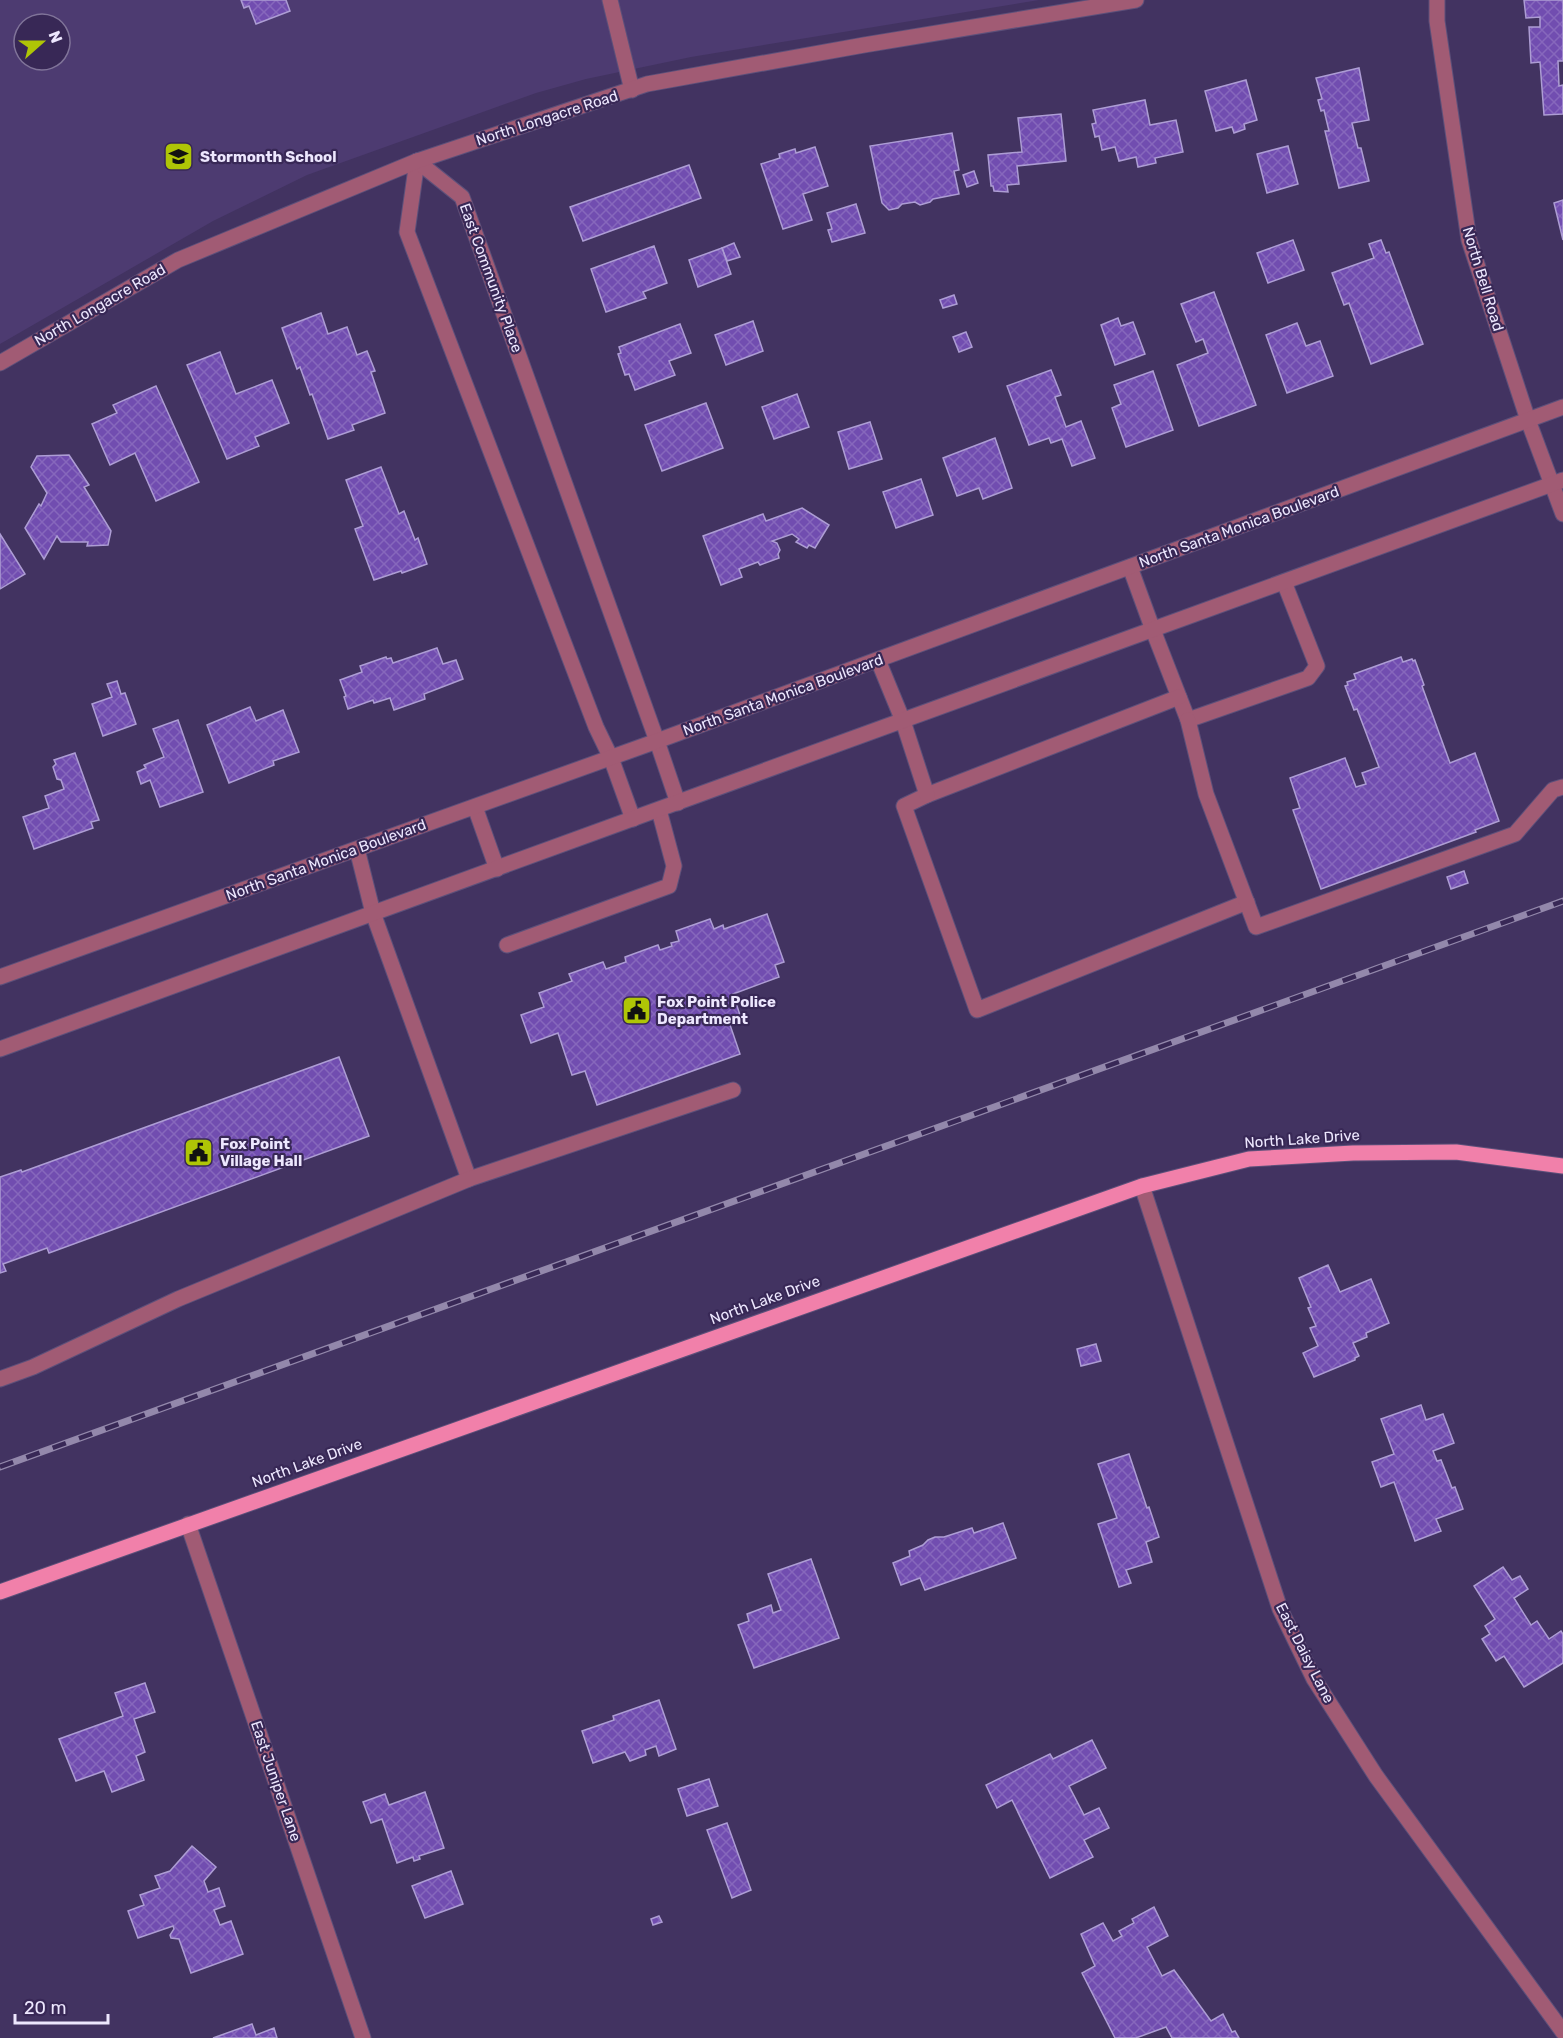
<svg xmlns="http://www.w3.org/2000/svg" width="1563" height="2038" viewBox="0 0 1563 2038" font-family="Rubik,sans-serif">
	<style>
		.built { fill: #4d3b71; fill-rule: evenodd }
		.building { fill: url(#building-cross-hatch); stroke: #ad9dd4; stroke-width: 1.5 }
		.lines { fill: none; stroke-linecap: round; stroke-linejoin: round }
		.service-casing { stroke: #5d507a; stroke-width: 17 }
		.minor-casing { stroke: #5d507a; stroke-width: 17 }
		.tertiary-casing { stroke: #5d507a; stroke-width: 17 }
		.primary-casing { stroke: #5d507a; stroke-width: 17 }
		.service { stroke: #a15b74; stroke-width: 15 }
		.minor { stroke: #a15b74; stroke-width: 15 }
		.tertiary { stroke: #a15b74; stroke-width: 15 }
		.primary { stroke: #f180aa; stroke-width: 15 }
		.rail-casing { stroke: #9388ab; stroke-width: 7 }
		.rail { stroke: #382856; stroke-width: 4.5; stroke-dasharray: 14; stroke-linecap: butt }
		.labels { text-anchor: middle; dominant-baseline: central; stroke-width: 4.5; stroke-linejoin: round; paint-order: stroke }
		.street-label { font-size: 15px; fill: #ede7fe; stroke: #382856 }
		.poi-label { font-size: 15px; font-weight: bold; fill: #ede7fe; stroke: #382856; text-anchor: start }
	</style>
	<defs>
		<pattern id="building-cross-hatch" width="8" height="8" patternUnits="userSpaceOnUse" patternTransform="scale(1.5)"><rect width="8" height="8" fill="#714db0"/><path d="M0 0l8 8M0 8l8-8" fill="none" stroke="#8667bc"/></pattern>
	</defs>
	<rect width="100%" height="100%" fill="#423361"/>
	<!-- built -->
	<path class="built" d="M0,0h1039l-348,57 -105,22 -50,14 -229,82 -94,46 -213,123zM24,24h36v36h-36z"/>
	<!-- building -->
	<g class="building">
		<polygon points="241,0 286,0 290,11 256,24 249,6 244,8"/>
		<polygon points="1524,0 1563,0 1563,61 1558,61 1559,86 1563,85 1563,114 1544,115 1540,62 1531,63 1529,27 1540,27 1540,17 1526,18"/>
		<polygon points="1359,68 1369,120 1352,123 1358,148 1361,148 1369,181 1339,188 1325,131 1329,131 1324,110 1321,111 1318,100 1322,99 1316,78"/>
		<polygon points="1246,80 1257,120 1244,124 1245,129 1234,133 1232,127 1216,131 1205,91"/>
		<polygon points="1145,100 1150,125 1176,120 1183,152 1155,158 1156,163 1138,167 1136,157 1119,161 1115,147 1102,150 1099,136 1095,137 1092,124 1096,123 1093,110"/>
		<polygon points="1061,114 1066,161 1017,166 1019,184 1007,185 1008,192 994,191 993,186 991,186 988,155 1022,152 1018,118"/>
		<polygon points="952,133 959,170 954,171 959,194 933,199 930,202 920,205 915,202 902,204 898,208 889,210 882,203 870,146"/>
		<polygon points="1288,146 1298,184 1267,193 1257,154"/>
		<polygon points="815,147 828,186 803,194 812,220 783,229 761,164 780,158 779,154 795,149 796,153"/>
		<polygon points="689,165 701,198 583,241 570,207"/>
		<polygon points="974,171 978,183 967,187 963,175"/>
		<polygon points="1563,200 1563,240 1554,203"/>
		<polygon points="856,204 865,233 832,242 828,230 832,229 827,213"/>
		<polygon points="1293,240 1304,270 1268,283 1257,253"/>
		<polygon points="1381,240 1386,253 1389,252 1423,344 1371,364 1349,303 1344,305 1332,273 1374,258 1369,244"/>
		<polygon points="734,243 740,257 727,261 722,248"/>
		<polygon points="654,246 667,283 643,292 646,298 606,312 591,269"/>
		<polygon points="722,248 731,274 698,287 689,260"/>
		<polygon points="1214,292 1256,405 1199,426 1177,365 1208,353 1203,339 1196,342 1181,304"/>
		<polygon points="954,295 957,304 943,308 940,300"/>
		<polygon points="321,313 328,334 347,327 357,355 367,351 375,371 371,372 385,413 352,425 354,430 328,439 312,394 310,395 300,367 297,369 282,328"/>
		<polygon points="1118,318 1121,326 1133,322 1145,354 1115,365 1101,325"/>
		<polygon points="753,321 763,351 726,365 715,335"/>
		<polygon points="1297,323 1306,346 1320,341 1333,376 1287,393 1266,335"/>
		<polygon points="680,324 691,353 669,361 675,375 635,390 629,374 625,375 618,354 621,353 619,347"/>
		<polygon points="966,332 972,347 959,352 953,337"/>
		<polygon points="220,352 236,394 272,380 289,423 255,437 259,446 227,459 187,365"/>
		<polygon points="1051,370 1061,395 1055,397 1066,427 1081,421 1095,458 1072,466 1062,439 1051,443 1049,438 1029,445 1007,386"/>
		<polygon points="1153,371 1173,430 1126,447 1112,408 1121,404 1114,385"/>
		<polygon points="156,386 199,482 156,501 135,453 110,465 92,424 117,413 113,405"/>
		<polygon points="797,394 809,427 774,439 762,407"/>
		<polygon points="706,403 723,448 662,471 645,425"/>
		<polygon points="870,422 882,459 849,469 838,432"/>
		<polygon points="995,438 1012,488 983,499 979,488 957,496 943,458"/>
		<polygon points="69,455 89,485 84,487 111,531 108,545 87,546 88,542 61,542 57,536 44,559 25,528 39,504 41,506 47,493 31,467 37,456"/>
		<polygon points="381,467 399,514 404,511 415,540 418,538 427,564 402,573 401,571 374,580 355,529 363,526 346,480"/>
		<polygon points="921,479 933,515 896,528 883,492"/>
		<polygon points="802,508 829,525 815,548 809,545 807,548 796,542 799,539 792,534 772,541 777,543 780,550 778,554 779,558 760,565 758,562 739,569 742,577 721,585 703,536 763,514 766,521"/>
		<polygon points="0,534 25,574 0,589"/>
		<polygon points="437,648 443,664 456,660 463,679 424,694 425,699 394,710 390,698 374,703 373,700 348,709 344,697 346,696 340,680 362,672 360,666 386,657 387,659 391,658 393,663"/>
		<polygon points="1401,657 1403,662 1412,659 1413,661 1415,660 1424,685 1422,686 1450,763 1475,753 1499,821 1475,830 1476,832 1321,889 1293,810 1300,808 1290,778 1345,758 1356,787 1366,784 1362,773 1379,767 1357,709 1354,710 1345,686 1348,685 1347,682 1356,679 1354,674"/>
		<polygon points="117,681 121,694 125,693 136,724 103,736 92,704 112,697 107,684"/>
		<polygon points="250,707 256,721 283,710 299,752 273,761 274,765 229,783 207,725"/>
		<polygon points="178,720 203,792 160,807 150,780 141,784 137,772 146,768 144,765 164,757 153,729"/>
		<polygon points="75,753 99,820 91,822 93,828 34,849 23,817 49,808 45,796 64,789 61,780 57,779 53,767 56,764 54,760"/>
		<polygon points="1464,871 1468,883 1451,889 1447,877"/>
		<polygon points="767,914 784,962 775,965 779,977 733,994 740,1015 728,1019 740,1054 597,1105 585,1071 572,1075 558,1033 531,1043 521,1015 544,1007 539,993 572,981 569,974 603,962 606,969 626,962 625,957 658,945 660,950 672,946 671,943 679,941 676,931 710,919 714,929 723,925 724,929"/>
		<polygon points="339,1057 369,1136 49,1253 47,1248 3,1264 6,1271 0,1273 0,1177 21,1170 22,1172"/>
		<polygon points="1328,1265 1340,1292 1371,1279 1389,1323 1366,1333 1367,1337 1353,1343 1359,1356 1355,1358 1355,1360 1314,1377 1303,1353 1318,1346 1310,1328 1316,1326 1308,1308 1311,1307 1299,1278"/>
		<polygon points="1096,1344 1101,1361 1081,1366 1077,1349"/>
		<polygon points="1421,1405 1426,1420 1443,1414 1454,1443 1433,1451 1437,1461 1441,1460 1452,1488 1455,1487 1463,1509 1436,1519 1441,1531 1415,1541 1394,1482 1381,1487 1372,1462 1394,1454 1381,1419"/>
		<polygon points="1129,1454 1147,1508 1149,1507 1159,1537 1146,1542 1152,1562 1126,1570 1131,1583 1119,1587 1098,1524 1117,1518 1098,1464"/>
		<polygon points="1003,1523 1016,1558 925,1590 920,1578 901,1585 893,1563 910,1556 909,1551 923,1545 928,1540 935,1537 944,1537 972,1528 974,1533"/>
		<polygon points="811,1559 839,1638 754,1668 738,1625 749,1621 747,1614 771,1605 773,1613 781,1610 768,1574"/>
		<polygon points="1503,1567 1512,1580 1520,1576 1528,1589 1514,1598 1531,1625 1537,1621 1549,1639 1561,1631 1563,1634 1563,1663 1524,1687 1504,1656 1496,1661 1482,1639 1490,1634 1485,1626 1495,1619 1474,1586"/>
		<polygon points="145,1683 155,1712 134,1719 145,1752 136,1756 144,1780 112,1792 104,1771 76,1781 59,1739 123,1716 115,1693"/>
		<polygon points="659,1700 676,1749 659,1756 656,1746 645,1750 646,1755 630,1761 625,1752 593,1763 582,1731 614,1720 613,1716"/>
		<polygon points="1092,1740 1106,1768 1069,1786 1084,1815 1099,1808 1109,1828 1084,1840 1093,1857 1050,1878 1012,1800 997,1808 986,1785 1050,1754 1053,1759"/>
		<polygon points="709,1779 718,1806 687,1816 678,1789"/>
		<polygon points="425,1792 444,1848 419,1856 420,1859 414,1861 413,1857 397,1863 382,1819 371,1823 363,1802 385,1794 389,1805"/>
		<polygon points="727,1823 751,1890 732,1898 707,1830"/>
		<polygon points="192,1846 216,1867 204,1881 208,1892 219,1888 225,1906 214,1910 220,1925 231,1921 243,1954 191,1973 179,1939 171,1938 170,1935 174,1929 173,1926 138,1938 128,1911 144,1905 140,1895 160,1888 155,1876 170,1871"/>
		<polygon points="451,1871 463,1904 425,1918 412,1886"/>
		<polygon points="1154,1907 1168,1936 1147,1947 1162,1976 1174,1970 1211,2021 1223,2014 1232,2032 1235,2031 1239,2038 1172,2038 1166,2027 1136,2038 1115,2038 1082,1973 1095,1966 1081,1934 1103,1923 1113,1941 1122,1936 1119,1931 1134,1923 1132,1919"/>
		<polygon points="659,1916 662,1922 653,1925 651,1919"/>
		<polygon points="252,2024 256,2035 274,2028 277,2038 213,2038"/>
	</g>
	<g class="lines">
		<defs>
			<g id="service">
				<polyline points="610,0 632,90"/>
				<polyline points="1153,630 1188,720 1308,678 1317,666 1284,582"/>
				<polyline points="1179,697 927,795 904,806 977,1010 1247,902"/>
				<polyline points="1188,720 1206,794 1256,927 1515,834 1553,790 1563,787"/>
				<polyline points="903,721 927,795"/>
				<polyline points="373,913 469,1179"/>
				<polyline points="507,945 669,886 674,866 659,810"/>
				<polyline points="0,1379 33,1367 178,1299 469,1179 733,1090"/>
			</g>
			<g id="minor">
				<polyline points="1437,0 1437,21 1469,240 1528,420 1563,514"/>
				<polyline points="417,161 407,232 596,727 611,758 633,819"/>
				<polyline points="417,161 462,197 657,741 678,803"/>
				<polyline points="0,363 178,260 417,161 647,84 864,45 1136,0"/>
				<polyline points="1142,1186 1280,1609 1314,1679 1376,1776 1563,2032"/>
				<polyline points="188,1524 363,2038"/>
			</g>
			<g id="tertiary">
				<polyline points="1130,567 1153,630"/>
				<polyline points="878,660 903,721"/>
				<polyline points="475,807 497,869"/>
				<polyline points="357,849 373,913"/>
				<polyline points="0,977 657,741 1563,407"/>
				<polyline points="0,1049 1563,480"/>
			</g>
			<polyline id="primary" points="0,1592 1142,1186 1249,1159 1353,1153 1456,1152 1563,1166"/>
		</defs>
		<!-- service casing -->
		<use href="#service" class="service-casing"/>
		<!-- minor casing -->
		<use href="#minor" class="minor-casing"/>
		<!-- tertiary casing -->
		<use href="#tertiary" class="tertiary-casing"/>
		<!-- primary casing -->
		<use href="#primary" class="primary-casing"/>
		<!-- service -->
		<use href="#service" class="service"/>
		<!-- minor -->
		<use href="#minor" class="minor"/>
		<!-- tertiary -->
		<use href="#tertiary" class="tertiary"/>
		<!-- primary -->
		<use href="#primary" class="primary"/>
		<defs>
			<polyline id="rail" points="0,1467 1563,901"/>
		</defs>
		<!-- rail casing -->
		<use href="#rail" class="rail-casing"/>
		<!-- rail -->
		<use href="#rail" class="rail"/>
	</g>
	<!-- icons -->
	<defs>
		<symbol id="school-square" viewBox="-11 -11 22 22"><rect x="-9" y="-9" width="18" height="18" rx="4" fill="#afc506" stroke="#382856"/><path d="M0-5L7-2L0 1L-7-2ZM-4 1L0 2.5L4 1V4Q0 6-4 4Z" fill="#111"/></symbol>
		<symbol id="civic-square" viewBox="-11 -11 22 22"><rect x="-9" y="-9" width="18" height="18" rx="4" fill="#afc506" stroke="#382856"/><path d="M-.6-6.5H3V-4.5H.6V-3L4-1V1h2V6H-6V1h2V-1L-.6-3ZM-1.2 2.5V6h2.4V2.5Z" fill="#111"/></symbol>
	</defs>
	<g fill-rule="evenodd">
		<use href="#school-square" x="162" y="140" width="33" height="33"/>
		<use href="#civic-square" x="620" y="994" width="33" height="33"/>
		<use href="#civic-square" x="182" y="1136" width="33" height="33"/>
	</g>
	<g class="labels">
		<!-- street labels -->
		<g class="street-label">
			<text transform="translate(547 118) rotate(-18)">North Longacre Road</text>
			<text transform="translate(491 278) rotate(70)">East Community Place</text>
			<text transform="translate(1483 279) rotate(73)">North Bell Road</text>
			<text transform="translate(100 305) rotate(-30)">North Longacre Road</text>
			<text transform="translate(1239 527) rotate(-20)">North Santa Monica Boulevard</text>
			<text transform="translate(783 695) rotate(-20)">North Santa Monica Boulevard</text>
			<text transform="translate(326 860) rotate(-20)">North Santa Monica Boulevard</text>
			<text transform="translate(1302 1139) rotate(-4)">North Lake Drive</text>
			<text transform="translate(765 1300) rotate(-20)">North Lake Drive</text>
			<text transform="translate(307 1463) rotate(-20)">North Lake Drive</text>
			<text transform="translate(1305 1653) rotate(63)">East Daisy Lane</text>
			<text transform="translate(276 1781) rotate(71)">East Juniper Lane</text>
		</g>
		<!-- poi labels -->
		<g class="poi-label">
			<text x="200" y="157">Stormonth School</text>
			<text x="657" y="1002">Fox Point Police<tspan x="657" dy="17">Department</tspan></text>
			<text x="220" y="1144">Fox Point<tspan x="220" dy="17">Village Hall</tspan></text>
		</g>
	</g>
	<!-- north arrow -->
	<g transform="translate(42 42) rotate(69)"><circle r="28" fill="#382856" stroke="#807499" stroke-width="1.5"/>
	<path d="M0-4.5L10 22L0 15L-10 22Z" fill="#afc506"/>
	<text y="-9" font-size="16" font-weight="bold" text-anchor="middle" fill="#ede7fe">N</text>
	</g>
	<!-- scale -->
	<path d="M15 2014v9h93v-9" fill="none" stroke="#ede7fe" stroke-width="3"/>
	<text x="24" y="2014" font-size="18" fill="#ede7fe" stroke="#382856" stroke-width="4.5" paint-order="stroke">20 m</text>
</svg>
